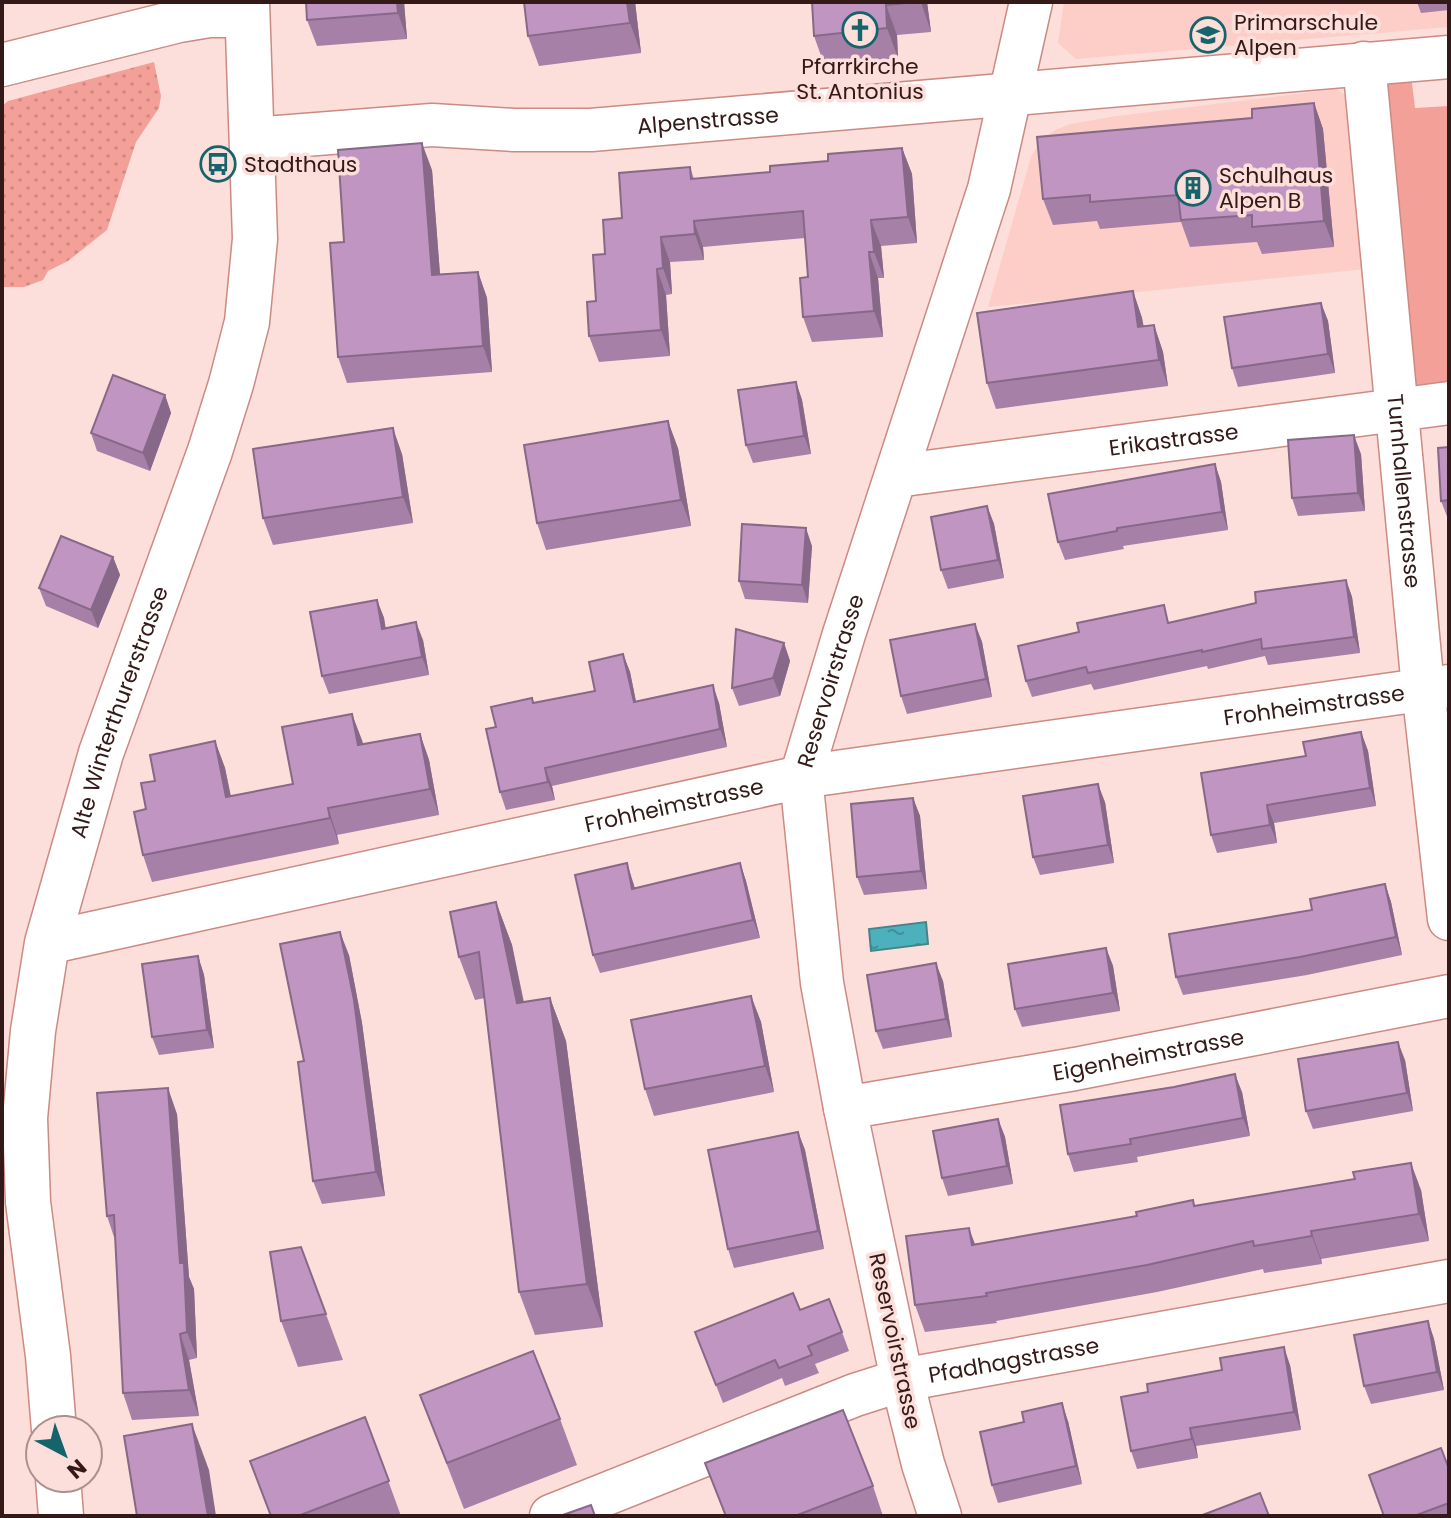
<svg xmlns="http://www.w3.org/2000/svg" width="1451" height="1518" viewBox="0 0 1451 1518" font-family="Poppins,sans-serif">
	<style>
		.built { fill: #fdcdc7 }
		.grass { fill: url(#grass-dots) }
		.garden { fill: #f3a098 }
		.water { fill: url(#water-ripples); stroke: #45838b; stroke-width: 2 }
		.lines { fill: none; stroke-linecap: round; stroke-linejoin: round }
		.minor-casing { stroke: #cc8a83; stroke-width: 45 }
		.secondary-casing { stroke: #cc8a83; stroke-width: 47 }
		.minor { stroke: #fff; stroke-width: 42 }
		.secondary { stroke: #fff; stroke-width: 44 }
		.wall { fill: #a680a7 }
		.shaded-wall { fill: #876888 }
		.building { fill: #c195c2; stroke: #876888; stroke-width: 2 }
		.labels { text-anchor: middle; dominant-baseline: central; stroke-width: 7; stroke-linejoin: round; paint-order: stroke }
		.poi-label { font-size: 22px; fill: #331917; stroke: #fcdfdb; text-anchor: start }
		.street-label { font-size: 22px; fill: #331917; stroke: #fcdfdb }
	</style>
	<defs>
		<pattern id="grass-dots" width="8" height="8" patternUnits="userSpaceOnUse" patternTransform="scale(2)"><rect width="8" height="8" fill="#f3a098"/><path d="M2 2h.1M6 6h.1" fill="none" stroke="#d18982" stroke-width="1.8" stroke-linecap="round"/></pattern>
		<pattern id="water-ripples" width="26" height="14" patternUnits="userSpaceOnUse" patternTransform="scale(2)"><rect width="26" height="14" fill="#4db1bd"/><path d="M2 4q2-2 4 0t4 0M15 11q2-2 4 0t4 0" fill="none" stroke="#418f99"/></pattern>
	</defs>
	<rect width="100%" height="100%" fill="#fcdfdb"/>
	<!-- built -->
	<g class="built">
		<polygon points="1064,2 1449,2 1449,27 1076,59 1058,43"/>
		<polygon points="1336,89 1344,94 1348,103 1366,269 988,307 1031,157 1039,143 1055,130 1070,124 1117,116"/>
	</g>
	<!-- grass -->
	<polygon class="grass" points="154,62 161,96 159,108 136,142 107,230 68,261 48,271 43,280 24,287 2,287 2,106 8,101"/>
	<!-- garden -->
	<polygon class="garden" points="1411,76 1415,108 1449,106 1449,381 1416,385 1384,81"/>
	<!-- water -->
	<polygon class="water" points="926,922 928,944 871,951 869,929"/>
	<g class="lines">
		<defs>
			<g id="minor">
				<path id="s1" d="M1364,63l59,625 26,231"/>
				<polyline points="2,65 179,21 209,16 248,16"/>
				<path id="s2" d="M253,139l179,-14 82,5h77l858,-73"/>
				<path id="s3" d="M896,476l553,-73"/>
				<path id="s4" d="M47,943l754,-166 648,-91"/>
				<path id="s5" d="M845,1108l230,-39 374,-73"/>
				<path id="s6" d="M551,1516l304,-121 47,-15 547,-99"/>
				<path id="s7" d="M940,1516l-17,-52 -21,-84 -57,-272 -23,-125 -21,-206 43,-143 145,-445 42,-187"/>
			</g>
			<g id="secondary">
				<path id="s8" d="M54,1430l-6,-74 -20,-154 -3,-84 8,-87 14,-88 54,-190 109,-302 21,-67 16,-62 8,-83 -8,-237"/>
				<polyline points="58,1478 61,1516"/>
			</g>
		</defs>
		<!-- minor casing -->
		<use href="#minor" class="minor-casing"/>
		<!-- secondary casing -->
		<use href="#secondary" class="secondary-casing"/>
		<!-- minor -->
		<use href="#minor" class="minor"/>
		<!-- secondary -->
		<use href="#secondary" class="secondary"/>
	</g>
	<!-- wall -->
	<g class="wall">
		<polygon points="306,2 404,2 407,39 317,46 307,20"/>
		<polygon points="635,2 641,53 539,66 528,36"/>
		<polygon points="812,2 927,2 931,32 897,35 898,58 825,67 814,36"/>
		<polygon points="1417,2 1449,2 1449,10 1421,13"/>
		<polygon points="1314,103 1323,129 1334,247 1262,254 1257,242 1190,247 1181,222 1100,229 1097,221 1053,225 1043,199 1252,118"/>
		<polygon points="902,148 912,174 917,243 881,246 884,278 878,278 883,337 812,342 803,317 808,277 805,238 703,247 704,260 670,262 672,294 666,295 670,356 599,362 589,336 605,254 622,218 690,167 694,179 770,172"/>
		<polygon points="432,170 440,274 478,272 487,298 492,372 347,383 338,357 344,242"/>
		<polygon points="1133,291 1142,318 1144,327 1154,325 1163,352 1168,386 996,409 987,383"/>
		<polygon points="1321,303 1328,321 1335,373 1238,387 1232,368"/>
		<polygon points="796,382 802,400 811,454 753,463 746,445"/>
		<polygon points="165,395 171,413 150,471 97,451 91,433"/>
		<polygon points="1449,447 1449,519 1448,519 1441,501"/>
		<polygon points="678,448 691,526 546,550 537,523"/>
		<polygon points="402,454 413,523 273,545 263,518"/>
		<polygon points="1361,454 1365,511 1298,516 1292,498"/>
		<polygon points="1215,464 1221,482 1228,530 1123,546 1124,549 1065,560 1058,542"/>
		<polygon points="987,506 994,524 1004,578 948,589 941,570"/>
		<polygon points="812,546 808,603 745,599 739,581"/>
		<polygon points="113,557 120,575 98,628 46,606 39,588"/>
		<polygon points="1346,580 1352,597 1360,653 1268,665 1265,656 1208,669 1207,666 1094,690 1091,684 1032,697 1026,681 1170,623 1256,603"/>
		<polygon points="377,600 384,618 385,628 423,640 429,675 329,694 322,676"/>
		<polygon points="975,624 982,642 992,697 907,714 901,696"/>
		<polygon points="784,643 790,661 780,696 739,706 732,688"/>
		<polygon points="623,654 630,672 636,702 719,703 727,747 552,786 555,800 506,810 500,792 496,727 534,703 595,691"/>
		<polygon points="1361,732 1368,751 1376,806 1274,823 1277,843 1217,853 1211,835 1306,756"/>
		<polygon points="420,734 429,760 439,815 337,835 339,844 152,882 143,855 146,809 155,781 215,741 225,768 231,796 293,784 362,740 363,744"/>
		<polygon points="913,798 920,816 927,889 864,895 857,877"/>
		<polygon points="1105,802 1114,863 1040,875 1033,857"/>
		<polygon points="740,863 746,881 760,938 600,973 593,955 633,882 635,888"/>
		<polygon points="1385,884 1391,902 1402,955 1307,975 1183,995 1176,977 1312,910"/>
		<polygon points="496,902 512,945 524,1002 550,998 566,1041 603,1327 535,1335 519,1292 485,998 475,1000 459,957"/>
		<polygon points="1106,948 1113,966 1120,1011 1022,1027 1015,1009"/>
		<polygon points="349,955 362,1023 385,1196 322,1204 313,1181 304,1061"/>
		<polygon points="198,956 204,975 214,1048 159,1055 152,1037"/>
		<polygon points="943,981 952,1037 883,1049 876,1031"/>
		<polygon points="751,996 761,1022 774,1092 654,1116 645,1089"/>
		<polygon points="1405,1060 1413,1111 1313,1129 1306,1111"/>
		<polygon points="1242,1092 1250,1136 1137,1157 1138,1162 1074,1172 1068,1154"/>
		<polygon points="177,1114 189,1277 194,1289 197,1358 189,1360 199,1416 132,1420 123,1393 115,1240 107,1216"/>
		<polygon points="998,1119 1005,1137 1013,1184 948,1196 942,1178"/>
		<polygon points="798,1132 805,1150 824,1249 734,1268 728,1249"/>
		<polygon points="1421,1190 1429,1241 1321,1259 1322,1264 1264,1273 1263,1269 1157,1292 996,1321 997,1323 925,1332 915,1305 975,1244 1137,1216 1193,1200 1195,1206"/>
		<polygon points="301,1247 343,1360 298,1367 281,1321"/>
		<polygon points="800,1310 842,1332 849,1351 815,1364 819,1373 785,1386 782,1378 723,1403 695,1332"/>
		<polygon points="1428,1321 1434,1339 1444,1390 1371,1404 1364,1386"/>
		<polygon points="1290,1365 1301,1430 1196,1446 1198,1458 1137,1469 1131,1451"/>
		<polygon points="420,1395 560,1419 577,1465 464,1509"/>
		<polygon points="365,1417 401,1516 270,1516"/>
		<polygon points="1068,1421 1082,1484 998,1503 992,1485"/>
		<polygon points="705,1463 873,1486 883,1516 725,1516"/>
		<polygon points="1449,1469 1449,1516 1384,1516"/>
	</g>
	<!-- shaded-wall -->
	<g class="shaded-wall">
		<polygon points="397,2 404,2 407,39 398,13"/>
		<polygon points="627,2 635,2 641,53 630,23"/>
		<polygon points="921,2 927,2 931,32"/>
		<polygon points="886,5 897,35 898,58 887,28"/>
		<polygon points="1314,103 1323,129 1334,247 1324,221"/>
		<polygon points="422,143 432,170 442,301 432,275"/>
		<polygon points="902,148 912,174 917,243 908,217"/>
		<polygon points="871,220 881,246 884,278 874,252"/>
		<polygon points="694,221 703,247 704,260 695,234"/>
		<polygon points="661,237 670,262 672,294 663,268"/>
		<polygon points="869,252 878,278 883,337 874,311"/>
		<polygon points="657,269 666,295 670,356 661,330"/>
		<polygon points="478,272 487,298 492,372 483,346"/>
		<polygon points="1133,291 1142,318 1147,354 1138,327"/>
		<polygon points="1321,303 1328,321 1335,373 1328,354"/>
		<polygon points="1154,325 1163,352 1168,386 1159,360"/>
		<polygon points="796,382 802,400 811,454 804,436"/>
		<polygon points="165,395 171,413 150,471 143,453"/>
		<polygon points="668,421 678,448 691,526 681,500"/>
		<polygon points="393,428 402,454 413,523 403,497"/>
		<polygon points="1354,435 1361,454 1365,511 1358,493"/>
		<polygon points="1215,464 1221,482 1228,530 1222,512"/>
		<polygon points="987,506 994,524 1004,578 998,560"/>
		<polygon points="806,528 812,546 808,603 802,585"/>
		<polygon points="113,557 120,575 98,628 91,610"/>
		<polygon points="1346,580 1352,597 1360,653 1354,637"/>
		<polygon points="377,600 384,618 389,647 382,629"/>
		<polygon points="416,622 423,640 429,675 422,657"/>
		<polygon points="975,624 982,642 992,697 986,679"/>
		<polygon points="784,643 790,661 780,696 773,678"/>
		<polygon points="623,654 630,672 640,721 634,702"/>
		<polygon points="713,685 719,703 727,747 720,729"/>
		<polygon points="352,714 362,740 368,771 358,745"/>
		<polygon points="1361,732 1368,751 1376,806 1370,788"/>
		<polygon points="420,734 429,760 439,815 430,789"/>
		<polygon points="215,741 225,768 236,824 226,797"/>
		<polygon points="545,768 552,786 555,800 548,782"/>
		<polygon points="1098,784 1105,802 1114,863 1108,845"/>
		<polygon points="913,798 920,816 927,889 921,871"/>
		<polygon points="1267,805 1274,823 1277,843 1270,825"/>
		<polygon points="328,808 337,835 339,844 330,818"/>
		<polygon points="627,863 633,882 639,907 632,889"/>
		<polygon points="740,863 746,881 760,938 753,920"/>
		<polygon points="1385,884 1391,902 1402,955 1396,937"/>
		<polygon points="496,902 512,945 532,1046 517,1003"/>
		<polygon points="340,932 349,955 362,1023 385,1196 376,1172"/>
		<polygon points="1106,948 1113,966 1120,1011 1113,993"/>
		<polygon points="198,956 204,975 214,1048 207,1030"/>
		<polygon points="936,963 943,981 952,1037 946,1019"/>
		<polygon points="751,996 761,1022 774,1092 765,1066"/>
		<polygon points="550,998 566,1041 603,1327 587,1284"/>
		<polygon points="1398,1042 1405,1060 1413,1111 1407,1093"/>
		<polygon points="1235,1074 1242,1092 1250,1136 1243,1118"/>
		<polygon points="168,1088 177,1114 189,1277 194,1289 197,1358 187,1332 180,1263"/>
		<polygon points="998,1119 1005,1137 1013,1184 1007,1166"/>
		<polygon points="798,1132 805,1150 824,1249 818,1231"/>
		<polygon points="1411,1163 1421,1190 1429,1241 1419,1214"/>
		<polygon points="969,1228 979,1255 972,1245"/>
		<polygon points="1311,1231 1321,1259 1322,1264 1312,1236"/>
		<polygon points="1428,1321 1434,1339 1444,1390 1437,1372"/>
		<polygon points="180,1334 189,1360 199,1416 189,1390"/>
		<polygon points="1284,1347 1290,1365 1301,1430 1294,1412"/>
		<polygon points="1062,1403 1068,1421 1082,1484 1076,1466"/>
		<polygon points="192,1424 209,1470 216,1516 208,1516"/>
		<polygon points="1190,1428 1196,1446 1198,1458 1192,1439"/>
	</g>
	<!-- building -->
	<g class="building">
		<polygon points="306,2 397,2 398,13 307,20"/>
		<polygon points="524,2 627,2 630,23 528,36"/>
		<polygon points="812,2 916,2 886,5 887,28 814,36"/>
		<polygon points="1314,103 1324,221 1252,227 1252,215 1181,220 1178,195 1090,202 1090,195 1043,199 1037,137 1252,118 1252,109"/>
		<polygon points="422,143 432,275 478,272 483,346 338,357 330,243 344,242 338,150"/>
		<polygon points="902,148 908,217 871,220 874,252 869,252 874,311 803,317 800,278 808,277 803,211 694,221 695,234 661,237 663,268 657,269 661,330 589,336 587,302 596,301 593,255 605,254 603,220 622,218 619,173 690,167 691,179 770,172 770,166 828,161 828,154"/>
		<polygon points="1133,291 1138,327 1154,325 1159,360 987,383 977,313"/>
		<polygon points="1321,303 1328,354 1232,368 1224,317"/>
		<polygon points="113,375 165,395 143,453 91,433"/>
		<polygon points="796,382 804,436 746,445 738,390"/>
		<polygon points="668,421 681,500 537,523 524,445"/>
		<polygon points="393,428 403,497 263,518 253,449"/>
		<polygon points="1354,435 1358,493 1292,498 1288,440"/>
		<polygon points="1449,447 1449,500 1441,501 1438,448"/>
		<polygon points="1215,464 1222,512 1117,528 1117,531 1058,542 1048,494"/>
		<polygon points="987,506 998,560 941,570 931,517"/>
		<polygon points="742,524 806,528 802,585 739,581"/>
		<polygon points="61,536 113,557 91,610 39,588"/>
		<polygon points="1346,580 1354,637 1262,649 1261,639 1202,652 1202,650 1088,673 1086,667 1026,681 1018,646 1079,632 1077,623 1164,605 1168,623 1256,603 1255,592"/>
		<polygon points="377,600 382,629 416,622 422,657 322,676 310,612"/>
		<polygon points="975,624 986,679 901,696 890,640"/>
		<polygon points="736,629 784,643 773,678 732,688"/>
		<polygon points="623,654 634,702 713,685 720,729 545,768 548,782 500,792 486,729 496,727 491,707 532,698 533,703 595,691 589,662"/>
		<polygon points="352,714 358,745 420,734 430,789 328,808 330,818 143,855 134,812 146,809 141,783 155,781 150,755 215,741 226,797 293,784 282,727"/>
		<polygon points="1361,732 1370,788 1267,805 1270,825 1211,835 1201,773 1306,756 1303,742"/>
		<polygon points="1098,784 1108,845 1033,857 1023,796"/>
		<polygon points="913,798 921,871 857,877 851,804"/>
		<polygon points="627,863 632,889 740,863 753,920 593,955 575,875"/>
		<polygon points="1385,884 1396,937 1300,957 1176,977 1169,934 1312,910 1310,899"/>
		<polygon points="496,902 517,1003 550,998 587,1284 519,1292 479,952 459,957 450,912"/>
		<polygon points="340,932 354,1000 376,1172 313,1181 298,1062 304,1061 280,944"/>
		<polygon points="1106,948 1113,993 1015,1009 1008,964"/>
		<polygon points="198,956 207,1030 152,1037 142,964"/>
		<polygon points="936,963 946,1019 876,1031 867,975"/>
		<polygon points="751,996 765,1066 645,1089 631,1020"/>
		<polygon points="1398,1042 1407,1093 1306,1111 1298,1059"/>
		<polygon points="1235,1074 1243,1118 1130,1139 1131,1144 1068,1154 1060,1105 1174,1087"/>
		<polygon points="168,1088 180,1263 184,1263 187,1332 180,1334 189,1390 123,1393 114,1215 107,1216 97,1093"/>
		<polygon points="998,1119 1007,1166 942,1178 933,1131"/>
		<polygon points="798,1132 818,1231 728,1249 708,1150"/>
		<polygon points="1411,1163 1419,1214 1311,1231 1312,1236 1254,1246 1253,1241 1147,1265 986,1293 987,1296 915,1305 906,1236 969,1228 972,1245 1137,1216 1136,1212 1193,1200 1194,1206 1355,1179 1353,1172"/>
		<polygon points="301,1247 326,1314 281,1321 270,1252"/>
		<polygon points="793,1293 800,1310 829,1299 842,1332 808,1346 812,1355 779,1368 775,1360 716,1385 695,1332"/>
		<polygon points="1428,1321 1437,1372 1364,1386 1354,1335"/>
		<polygon points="1284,1347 1294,1412 1190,1428 1192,1439 1131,1451 1121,1397 1148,1392 1147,1384 1222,1370 1220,1358"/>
		<polygon points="533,1351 560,1419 447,1463 420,1395"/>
		<polygon points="1062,1403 1076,1466 992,1485 980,1432 1024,1422 1022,1412"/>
		<polygon points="843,1410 873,1486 795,1516 726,1516 705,1463"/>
		<polygon points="365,1417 389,1481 298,1516 271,1516 250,1461"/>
		<polygon points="192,1424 208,1516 137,1516 124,1436"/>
		<polygon points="1441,1448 1449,1469 1449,1503 1414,1516 1384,1516 1369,1475"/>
		<polygon points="1260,1493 1269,1516 1200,1516"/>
		<polygon points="591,1505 595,1516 560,1516"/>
	</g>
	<!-- icons -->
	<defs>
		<symbol id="church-ring" viewBox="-11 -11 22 22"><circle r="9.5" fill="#fcdfdb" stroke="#15636b" stroke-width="1.5"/><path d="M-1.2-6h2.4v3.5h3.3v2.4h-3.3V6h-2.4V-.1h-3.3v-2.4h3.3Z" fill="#15636b"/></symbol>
		<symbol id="school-ring" viewBox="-11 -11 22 22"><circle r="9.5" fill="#fcdfdb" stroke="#15636b" stroke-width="1.5"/><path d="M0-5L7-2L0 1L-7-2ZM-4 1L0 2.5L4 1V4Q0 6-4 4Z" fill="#15636b"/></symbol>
		<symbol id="bus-ring" viewBox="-11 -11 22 22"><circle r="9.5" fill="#fcdfdb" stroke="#15636b" stroke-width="1.5"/><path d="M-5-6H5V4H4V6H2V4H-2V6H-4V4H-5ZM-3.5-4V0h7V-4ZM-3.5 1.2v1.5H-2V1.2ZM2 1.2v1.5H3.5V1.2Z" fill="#15636b"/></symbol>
		<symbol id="building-ring" viewBox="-11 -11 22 22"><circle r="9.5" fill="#fcdfdb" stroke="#15636b" stroke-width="1.5"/><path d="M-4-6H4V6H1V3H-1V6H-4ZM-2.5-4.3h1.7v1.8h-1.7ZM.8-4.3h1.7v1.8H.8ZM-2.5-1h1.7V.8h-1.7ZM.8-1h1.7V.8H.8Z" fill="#15636b"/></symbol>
	</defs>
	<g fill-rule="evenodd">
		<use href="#church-ring" x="840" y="10" width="40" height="40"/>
		<use href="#school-ring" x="1188" y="15" width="40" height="40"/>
		<use href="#bus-ring" x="198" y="144" width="40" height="40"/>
		<use href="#building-ring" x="1173" y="168" width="40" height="40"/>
	</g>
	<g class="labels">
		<!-- poi labels -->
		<g class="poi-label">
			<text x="1234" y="22">Primarschule<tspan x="1234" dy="25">Alpen</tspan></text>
			<text x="860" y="66" text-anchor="middle">Pfarrkirche<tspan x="860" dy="25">St. Antonius</tspan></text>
			<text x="244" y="164">Stadthaus</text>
			<text x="1219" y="175">Schulhaus<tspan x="1219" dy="25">Alpen B</tspan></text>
		</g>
		<!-- street labels -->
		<g class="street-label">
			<text stroke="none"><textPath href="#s2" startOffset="456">Alpenstrasse</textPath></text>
			<text stroke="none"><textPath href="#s3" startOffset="280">Erikastrasse</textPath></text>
			<text stroke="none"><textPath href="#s1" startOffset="430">Turnhallenstrasse</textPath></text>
			<text stroke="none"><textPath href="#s7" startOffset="854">Reservoirstrasse</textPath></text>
			<text stroke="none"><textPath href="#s4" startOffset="1290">Frohheimstrasse</textPath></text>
			<text stroke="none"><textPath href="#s8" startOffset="732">Alte Winterthurerstrasse</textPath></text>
			<text stroke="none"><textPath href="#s4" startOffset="642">Frohheimstrasse</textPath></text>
			<text stroke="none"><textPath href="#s5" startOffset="308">Eigenheimstrasse</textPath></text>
			<text transform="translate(895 1341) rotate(78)">Reservoirstrasse</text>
			<text stroke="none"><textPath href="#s6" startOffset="490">Pfadhagstrasse</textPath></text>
		</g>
	</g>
	<!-- border -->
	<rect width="1451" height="1518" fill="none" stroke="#331917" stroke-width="8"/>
	<!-- north arrow -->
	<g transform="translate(64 1454) rotate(139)"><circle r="38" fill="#fcdfdb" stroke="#ac908d" stroke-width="2"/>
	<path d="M0-6L14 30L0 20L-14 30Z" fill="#15636b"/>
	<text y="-12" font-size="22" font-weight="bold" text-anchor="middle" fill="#331917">N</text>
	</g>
</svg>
